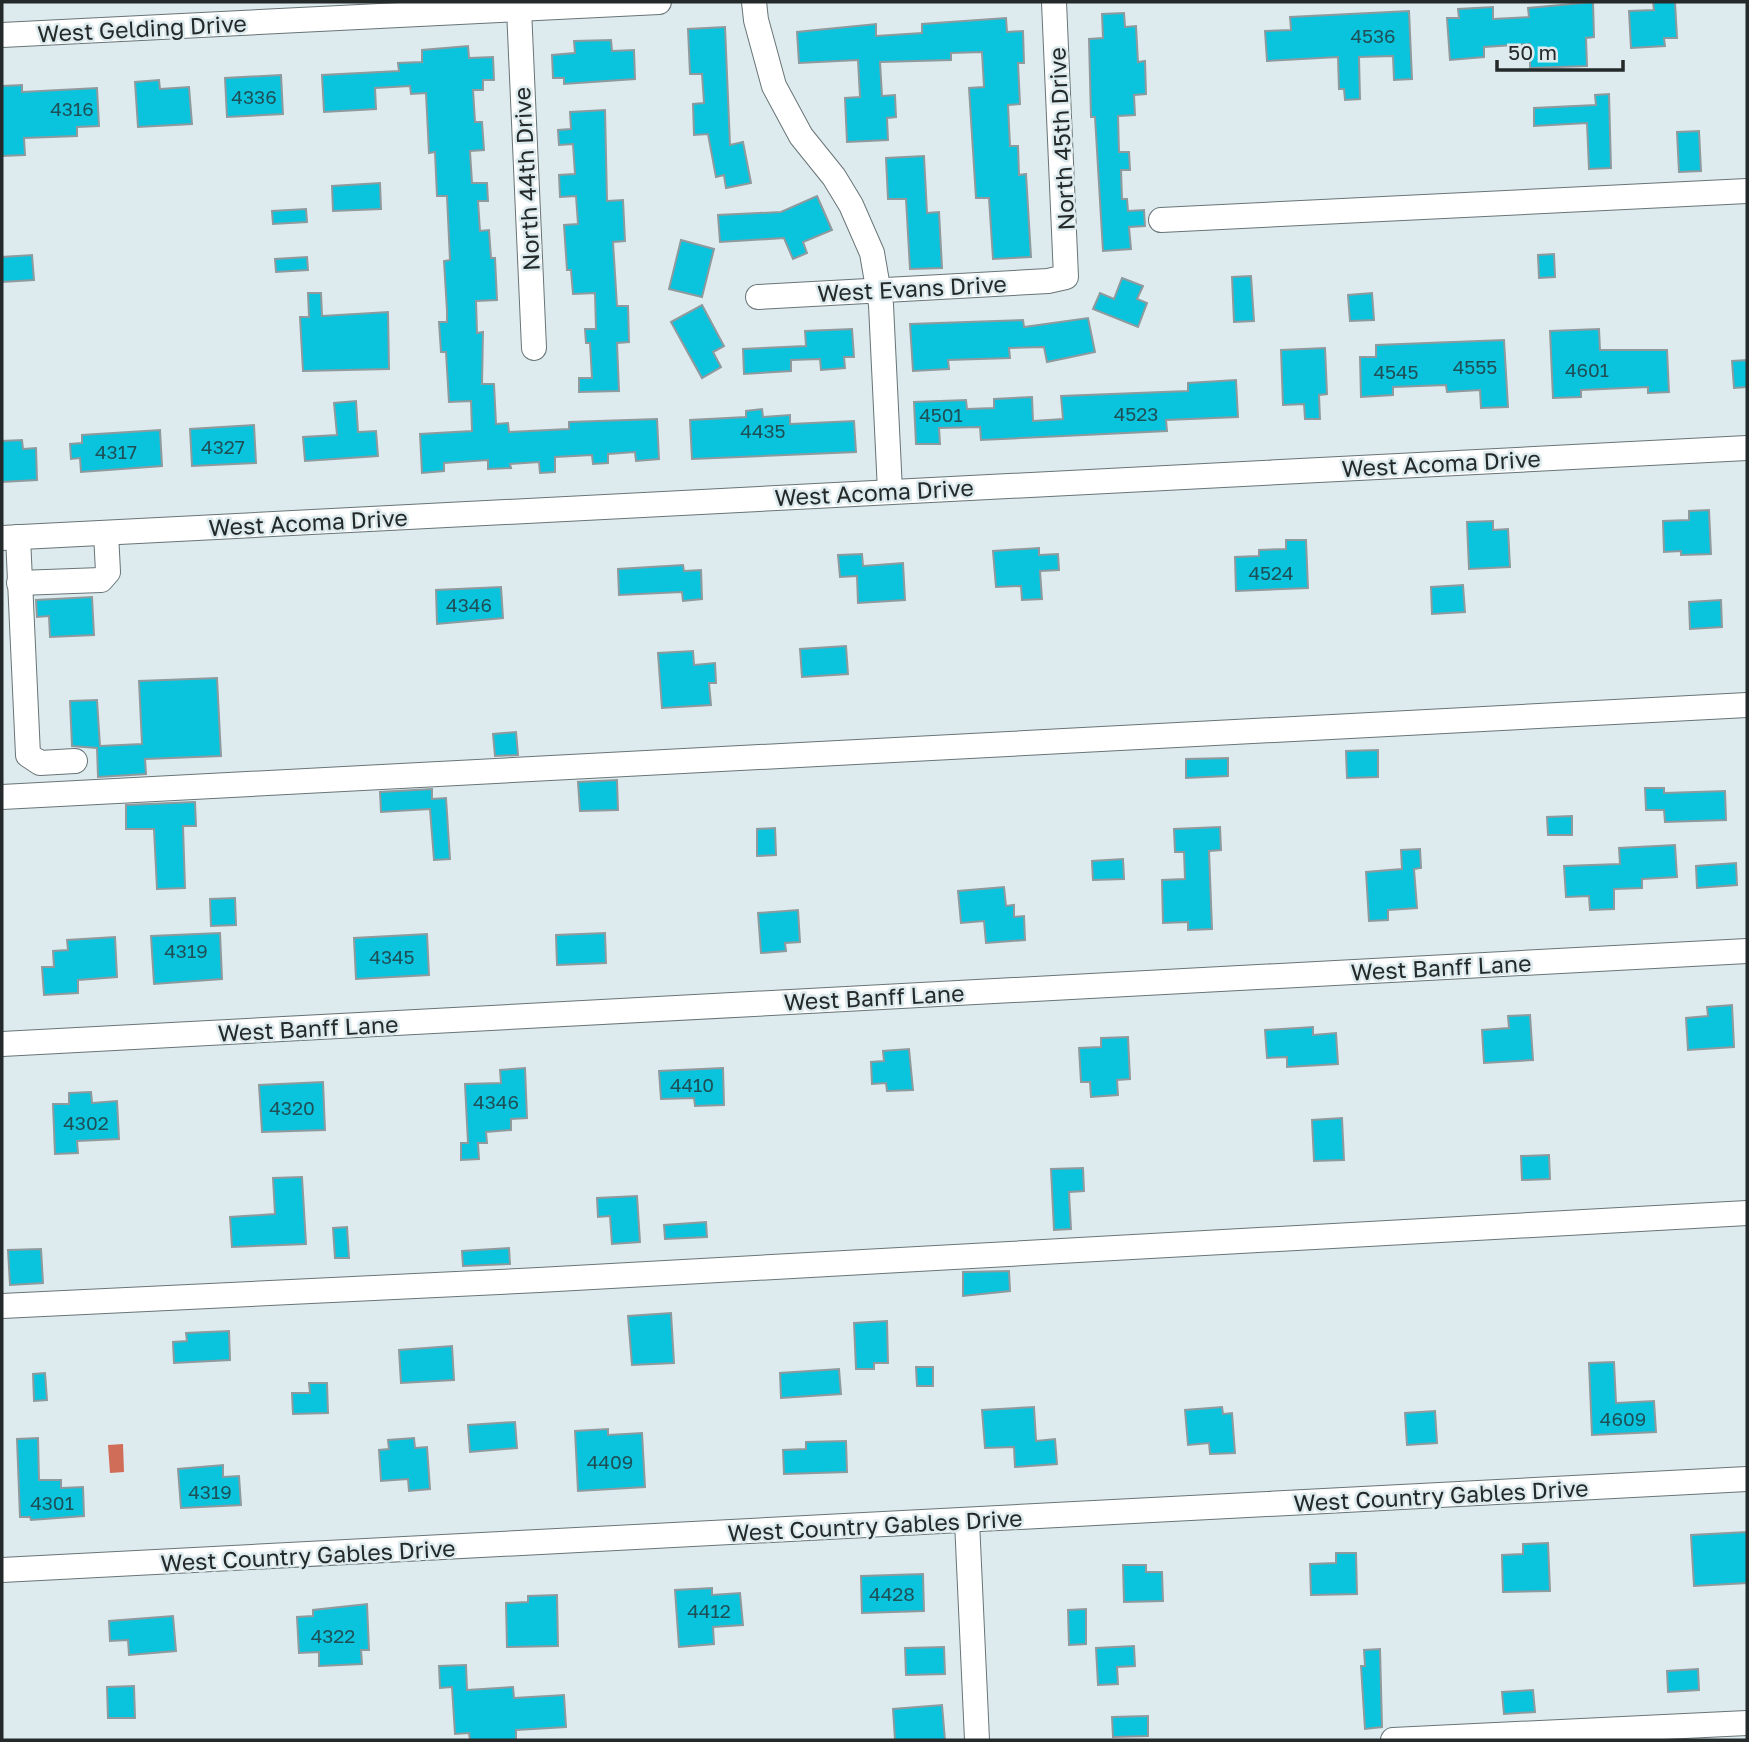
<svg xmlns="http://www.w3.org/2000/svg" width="1749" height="1742" viewBox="0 0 1749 1742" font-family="'Golos Text',sans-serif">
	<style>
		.water { fill: #d06d59 }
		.building { fill: #0ac4de; stroke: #8e9a9d; stroke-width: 2 }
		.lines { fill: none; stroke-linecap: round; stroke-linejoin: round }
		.minor-casing { stroke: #687476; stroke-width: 26 }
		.minor { stroke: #fff; stroke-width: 24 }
		.labels { text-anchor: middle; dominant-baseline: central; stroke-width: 5; stroke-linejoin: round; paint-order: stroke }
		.number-label { font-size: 19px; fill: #1e5057 }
		.street-label { font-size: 23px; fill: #24292a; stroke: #deebee }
	</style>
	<rect width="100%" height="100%" fill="#deebee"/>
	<!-- water -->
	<polygon class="water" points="123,1444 124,1472 110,1473 108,1445"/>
	<!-- building -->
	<g class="building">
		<polygon points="1593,2 1594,37 1586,38 1587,66 1530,68 1530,44 1484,47 1484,57 1450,60 1447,18 1459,18 1458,9 1493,7 1493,19 1529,17 1528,8"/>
		<polygon points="1653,2 1675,2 1677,38 1664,38 1665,46 1631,48 1629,11 1654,10"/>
		<polygon points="1409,11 1412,79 1394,80 1393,56 1359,57 1360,99 1345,100 1344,89 1339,89 1338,57 1267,61 1265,31 1291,30 1290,17"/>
		<polygon points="1124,13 1125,27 1136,26 1138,62 1145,61 1146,94 1134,95 1135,115 1118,116 1119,152 1129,152 1130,170 1121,170 1122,199 1127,199 1128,211 1144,210 1145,226 1129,227 1131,249 1103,251 1095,117 1091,117 1089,39 1103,38 1102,14"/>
		<polygon points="1006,18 1007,32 1023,31 1024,63 1018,63 1020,104 1008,105 1010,146 1018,146 1019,175 1026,174 1031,257 993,259 989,198 976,198 969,88 984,87 982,52 951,53 951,60 880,62 882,96 895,95 896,117 887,118 888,140 847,142 845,98 860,97 858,60 799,63 797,32 876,24 876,36 922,33 922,24"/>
		<polygon points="725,27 730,145 743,142 751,183 726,188 724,175 716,177 708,134 694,135 693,104 704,103 702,74 690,74 688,29"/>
		<polygon points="611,40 612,51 634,50 635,79 564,84 564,78 553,78 552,55 575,53 574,41"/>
		<polygon points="468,46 469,58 493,57 494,80 483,80 483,90 473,90 475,122 482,122 484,150 470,151 472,183 487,183 488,201 478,201 480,231 489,230 491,258 495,258 497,300 476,301 477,333 483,332 482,384 494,384 496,424 508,423 509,432 569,429 569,422 657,419 659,459 636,461 635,452 608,454 608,463 593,464 592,455 555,457 555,472 540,473 539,462 510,464 511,468 488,469 488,460 444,463 444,471 422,473 420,434 472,431 471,401 449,402 446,352 441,352 439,322 447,322 447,311 444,261 450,260 447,196 437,196 435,152 429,153 426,93 411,94 410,86 375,88 376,109 324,112 322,75 399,71 398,63 422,62 422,50"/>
		<polygon points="281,75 283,114 227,117 225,78"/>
		<polygon points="159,80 160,89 189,87 192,124 138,127 135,82"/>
		<polygon points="22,85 22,92 97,88 99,126 77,127 77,136 24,138 25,155 2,156 2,86"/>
		<polygon points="1609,94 1611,168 1589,169 1587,123 1534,126 1534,108 1596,105 1595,95"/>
		<polygon points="605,110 607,201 623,200 625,241 613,242 617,306 628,306 629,342 617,343 619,391 579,392 579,378 592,378 590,343 586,343 585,329 596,329 595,293 573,294 571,270 567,270 564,225 578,224 576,196 560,197 559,175 575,174 573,144 559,145 558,130 571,129 570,112"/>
		<polygon points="1699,131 1701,171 1679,172 1677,132"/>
		<polygon points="924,156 927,213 939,212 942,268 910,269 906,199 888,199 886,158"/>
		<polygon points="380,183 381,209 333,211 332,186"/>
		<polygon points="817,196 832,230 803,242 807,253 793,259 784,238 720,242 718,215 781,212"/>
		<polygon points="306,209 307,222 273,224 272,211"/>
		<polygon points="681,240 714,249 702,297 669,289"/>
		<polygon points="1554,254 1555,277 1539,278 1538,255"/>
		<polygon points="32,255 34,280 2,282 2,257"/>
		<polygon points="307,257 308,270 276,272 275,259"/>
		<polygon points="1251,276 1254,321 1234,322 1232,277"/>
		<polygon points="1122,278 1143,286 1137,299 1147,303 1138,327 1093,309 1100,293 1114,299"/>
		<polygon points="308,293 321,293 322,316 388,312 389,369 303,371 300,317 309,317"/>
		<polygon points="1372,293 1374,320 1350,321 1348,295"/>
		<polygon points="702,305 724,346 713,352 721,367 702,378 671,322"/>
		<polygon points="1088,318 1095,352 1047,362 1044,347 1009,348 1010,358 948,360 949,369 913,371 910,324 1023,320 1024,327"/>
		<polygon points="852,329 854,357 844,357 845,368 821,370 820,359 791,360 791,371 744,374 743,349 806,346 805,331"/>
		<polygon points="1599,329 1600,350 1667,350 1669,392 1648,393 1648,387 1581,390 1581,397 1553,398 1550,331"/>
		<polygon points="1504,340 1508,407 1481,408 1480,390 1447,392 1446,385 1393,387 1393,395 1361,397 1360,357 1376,357 1376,345"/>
		<polygon points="1325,348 1327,394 1319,395 1320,419 1305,419 1304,404 1283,405 1281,350"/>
		<polygon points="1747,360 1747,387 1734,388 1732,361"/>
		<polygon points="1236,380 1238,417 1166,420 1167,431 981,440 980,427 939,428 940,444 916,444 914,402 966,400 967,409 994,408 994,399 1032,397 1033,421 1063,419 1061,396 1188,391 1188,383"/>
		<polygon points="356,401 358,432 376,431 378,456 305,461 303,437 337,435 334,403"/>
		<polygon points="762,409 763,417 790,415 790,424 854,421 856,452 692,459 690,420 746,417 746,411"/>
		<polygon points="254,425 256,463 192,466 190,429"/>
		<polygon points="160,430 162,466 81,472 80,458 71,459 70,444 82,443 82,435"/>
		<polygon points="22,440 23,449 36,448 37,480 2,482 2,441"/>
		<polygon points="1709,510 1711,554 1681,555 1681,551 1664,552 1663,521 1689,520 1689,511"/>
		<polygon points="1493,521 1493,530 1508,529 1510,567 1469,569 1467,522"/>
		<polygon points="1286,540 1306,540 1308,588 1236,591 1235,557 1259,556 1259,550 1286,549"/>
		<polygon points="1039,548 1039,555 1058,554 1059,570 1040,571 1042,599 1022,600 1021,586 996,587 993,551"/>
		<polygon points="862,554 863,566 903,563 905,600 858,603 857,576 840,577 838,555"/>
		<polygon points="683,565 684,571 701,570 702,599 683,601 682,592 619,595 618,569"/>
		<polygon points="1463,585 1465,612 1432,614 1431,587"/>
		<polygon points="501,587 503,618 437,624 436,590"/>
		<polygon points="92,597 94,635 50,637 49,616 37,617 36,600"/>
		<polygon points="1721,600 1722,627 1690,629 1689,602"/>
		<polygon points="846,646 848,674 802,677 800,649"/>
		<polygon points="693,651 694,665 715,663 716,683 709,683 711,705 662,708 658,653"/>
		<polygon points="217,678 221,756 145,759 146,774 98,777 97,748 72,746 70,701 97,700 100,746 142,744 139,681"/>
		<polygon points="516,732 518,755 495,756 493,734"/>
		<polygon points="1378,750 1378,777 1347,778 1346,751"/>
		<polygon points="1228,758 1228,776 1186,778 1186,759"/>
		<polygon points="617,780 618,810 580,811 578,782"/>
		<polygon points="1645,788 1664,788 1664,793 1725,791 1726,820 1665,822 1664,810 1646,810"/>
		<polygon points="432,789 432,799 446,798 450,859 434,860 430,809 381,812 380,792"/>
		<polygon points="195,802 196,826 183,826 185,888 157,889 154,829 126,829 126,805"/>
		<polygon points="1572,816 1572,835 1548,835 1547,817"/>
		<polygon points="1220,827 1221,850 1209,851 1212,929 1188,930 1188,922 1163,923 1162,880 1185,879 1184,852 1175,852 1174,829"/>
		<polygon points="775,828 776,855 757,856 757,829"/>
		<polygon points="1675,845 1677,877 1642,879 1642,888 1614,889 1614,909 1590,910 1589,896 1566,897 1564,866 1620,864 1619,848"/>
		<polygon points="1420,849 1421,868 1414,869 1417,908 1388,910 1388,920 1369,921 1366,872 1402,869 1401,850"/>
		<polygon points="1123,859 1124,879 1093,880 1092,861"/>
		<polygon points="1736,863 1737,885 1697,888 1696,866"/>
		<polygon points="1004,887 1006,906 1014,905 1014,917 1024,916 1025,940 986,943 984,921 961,923 958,891"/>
		<polygon points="235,898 236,925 211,926 210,899"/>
		<polygon points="798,910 800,942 785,943 786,951 761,953 758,913"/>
		<polygon points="220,933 222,979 154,984 151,936"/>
		<polygon points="605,933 606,963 557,965 556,935"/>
		<polygon points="427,934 429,975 356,979 354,938"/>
		<polygon points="115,937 117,977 78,980 78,993 44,995 42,967 54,967 53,951 68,950 67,940"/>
		<polygon points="1732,1005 1734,1047 1688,1050 1686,1018 1708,1016 1707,1007"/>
		<polygon points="1530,1015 1533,1060 1484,1063 1482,1030 1509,1028 1508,1016"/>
		<polygon points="1313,1027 1313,1035 1336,1033 1338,1064 1287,1067 1287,1057 1267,1058 1265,1030"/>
		<polygon points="1128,1037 1130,1079 1117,1080 1118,1095 1091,1097 1090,1082 1081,1082 1079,1048 1101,1047 1101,1038"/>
		<polygon points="909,1049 913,1090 887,1091 886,1083 872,1084 871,1062 884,1061 883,1051"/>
		<polygon points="525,1068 527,1118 511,1119 511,1130 486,1132 487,1143 478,1143 479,1159 461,1160 461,1143 468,1143 465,1084 501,1083 500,1070"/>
		<polygon points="723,1068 724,1105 695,1106 694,1098 661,1099 659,1071"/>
		<polygon points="323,1082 325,1130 262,1132 259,1085"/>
		<polygon points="91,1092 92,1103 117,1101 119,1139 77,1141 78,1153 55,1154 53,1104 69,1104 69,1093"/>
		<polygon points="1342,1118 1344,1160 1314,1161 1312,1120"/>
		<polygon points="1549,1155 1550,1179 1522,1180 1521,1156"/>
		<polygon points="1083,1168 1084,1191 1069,1192 1071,1229 1054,1230 1051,1169"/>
		<polygon points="302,1177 306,1244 232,1247 230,1217 275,1214 273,1178"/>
		<polygon points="637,1196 640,1242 612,1244 610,1216 598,1217 597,1198"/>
		<polygon points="706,1222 707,1237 665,1239 664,1225"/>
		<polygon points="347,1227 349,1258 335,1258 333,1228"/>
		<polygon points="509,1248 510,1264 463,1266 462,1251"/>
		<polygon points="41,1249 43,1283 10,1285 8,1250"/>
		<polygon points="1009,1271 1010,1291 963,1296 963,1272"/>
		<polygon points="671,1313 674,1363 632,1365 628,1316"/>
		<polygon points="887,1321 888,1363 874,1363 874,1369 856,1369 854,1323"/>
		<polygon points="229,1331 230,1360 174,1363 173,1342 187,1341 186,1333"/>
		<polygon points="452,1346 454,1380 401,1383 399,1350"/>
		<polygon points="1614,1362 1616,1403 1654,1401 1656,1432 1592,1435 1589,1363"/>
		<polygon points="916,1367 933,1367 933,1386 917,1386"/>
		<polygon points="839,1369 841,1394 781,1398 780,1373"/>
		<polygon points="45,1373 47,1400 34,1401 33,1374"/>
		<polygon points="309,1383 327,1383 328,1413 293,1414 292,1393 310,1393"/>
		<polygon points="1034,1407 1036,1441 1055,1439 1057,1464 1015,1467 1014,1447 985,1448 982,1410"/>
		<polygon points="1222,1407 1223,1414 1232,1413 1235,1453 1210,1454 1209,1443 1188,1445 1185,1410"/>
		<polygon points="1435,1411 1437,1443 1407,1445 1405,1413"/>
		<polygon points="515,1422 517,1448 470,1452 468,1425"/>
		<polygon points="608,1429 608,1435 642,1433 645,1487 578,1491 575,1431"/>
		<polygon points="38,1438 39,1480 61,1480 61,1488 83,1487 84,1516 31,1520 30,1517 20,1517 17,1439"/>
		<polygon points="414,1438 415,1448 427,1447 430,1489 409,1491 408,1479 381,1481 379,1450 389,1449 388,1440"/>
		<polygon points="846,1441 847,1472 784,1474 783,1450 806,1449 806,1442"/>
		<polygon points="223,1465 223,1477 239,1476 241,1505 181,1508 178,1469"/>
		<polygon points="1747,1532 1747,1583 1694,1586 1691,1535"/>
		<polygon points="1548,1543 1550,1591 1503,1592 1502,1555 1523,1554 1523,1544"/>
		<polygon points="1336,1553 1356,1553 1357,1594 1311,1595 1310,1564 1336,1563"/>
		<polygon points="1123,1565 1146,1565 1146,1572 1162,1572 1163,1601 1124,1602"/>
		<polygon points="923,1574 924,1611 862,1613 861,1576"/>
		<polygon points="712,1588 712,1595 740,1593 743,1625 713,1627 714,1644 679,1647 675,1590"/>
		<polygon points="557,1595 558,1646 507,1647 506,1603 528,1602 528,1596"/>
		<polygon points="367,1604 369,1650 361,1650 362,1664 319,1666 319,1652 299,1653 297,1617 313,1616 313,1610"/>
		<polygon points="1086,1609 1086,1644 1069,1645 1068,1610"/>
		<polygon points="173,1616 176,1651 129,1655 128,1640 110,1641 109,1621"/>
		<polygon points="1134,1646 1135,1666 1117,1667 1118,1684 1098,1685 1096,1648"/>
		<polygon points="944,1647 945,1674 906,1675 905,1648"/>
		<polygon points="1380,1649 1382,1727 1365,1729 1361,1666 1365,1666 1364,1650"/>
		<polygon points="466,1665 467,1690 513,1687 514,1698 564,1695 566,1727 516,1730 516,1740 470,1740 469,1733 455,1734 452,1687 440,1688 439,1666"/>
		<polygon points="1698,1669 1699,1690 1668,1692 1667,1671"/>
		<polygon points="134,1686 135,1718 108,1718 107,1687"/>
		<polygon points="1533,1690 1535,1712 1504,1714 1502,1692"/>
		<polygon points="942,1705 945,1740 895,1740 893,1709"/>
		<polygon points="1148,1716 1148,1736 1113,1737 1112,1717"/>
	</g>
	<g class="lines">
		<defs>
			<g id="minor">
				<polyline points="754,2 756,20 774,86 801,136 834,177 851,205 872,253 881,305 890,491"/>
				<polyline points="519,9 534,348"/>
				<polyline points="2,35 659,2"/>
				<polyline points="1161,220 1747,191"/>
				<polyline points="758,297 1048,281 1066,277 1054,2"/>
				<polyline points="18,537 28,755 40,763 75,761"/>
				<polyline points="2,538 1747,448"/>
				<polyline points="19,583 101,580 108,572 106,533"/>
				<polyline points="2,797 1747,705"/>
				<polyline points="2,1044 1747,951"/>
				<polyline points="2,1306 539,1280 1747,1213"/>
				<polyline points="967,1521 977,1740"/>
				<polyline points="2,1570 1747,1479"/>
				<polyline points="1393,1740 1747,1723"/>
			</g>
		</defs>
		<!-- minor casing -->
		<use href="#minor" class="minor-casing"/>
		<!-- minor -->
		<use href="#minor" class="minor"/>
	</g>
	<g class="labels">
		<!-- number labels -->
		<g class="number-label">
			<text x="1373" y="35">4536</text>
			<text x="254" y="96">4336</text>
			<text x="72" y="108">4316</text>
			<text x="1475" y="366">4555</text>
			<text x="1587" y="369">4601</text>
			<text x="1396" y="371">4545</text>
			<text x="1136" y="413">4523</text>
			<text x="941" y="414">4501</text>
			<text x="763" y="430">4435</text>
			<text x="223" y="446">4327</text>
			<text x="116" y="451">4317</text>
			<text x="1271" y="572">4524</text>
			<text x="469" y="604">4346</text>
			<text x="186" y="950">4319</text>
			<text x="392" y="956">4345</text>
			<text x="692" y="1084">4410</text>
			<text x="496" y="1101">4346</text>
			<text x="292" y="1107">4320</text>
			<text x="86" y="1122">4302</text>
			<text x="1623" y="1418">4609</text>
			<text x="610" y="1461">4409</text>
			<text x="210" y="1491">4319</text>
			<text x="52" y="1502">4301</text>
			<text x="892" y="1593">4428</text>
			<text x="709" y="1610">4412</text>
			<text x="333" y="1635">4322</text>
		</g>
		<!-- street labels -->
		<g class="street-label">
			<text transform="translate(142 28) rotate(-3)">West Gelding Drive</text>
			<text transform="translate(1061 139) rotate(-93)">North 45th Drive</text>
			<text transform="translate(526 179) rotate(-93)">North 44th Drive</text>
			<text transform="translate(912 288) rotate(-3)">West Evans Drive</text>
			<text transform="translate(1441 463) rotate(-3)">West Acoma Drive</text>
			<text transform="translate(874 492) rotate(-3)">West Acoma Drive</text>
			<text transform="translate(308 522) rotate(-3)">West Acoma Drive</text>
			<text transform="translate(1441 967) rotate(-3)">West Banff Lane</text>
			<text transform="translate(874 997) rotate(-3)">West Banff Lane</text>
			<text transform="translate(308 1028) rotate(-3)">West Banff Lane</text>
			<text transform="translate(1441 1495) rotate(-3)">West Country Gables Drive</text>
			<text transform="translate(875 1525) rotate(-3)">West Country Gables Drive</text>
			<text transform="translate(308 1555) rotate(-3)">West Country Gables Drive</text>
		</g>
	</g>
	<!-- border -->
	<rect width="1749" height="1742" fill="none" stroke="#24292a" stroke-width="7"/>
	<!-- scale -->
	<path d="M1497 60v10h126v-10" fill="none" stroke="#24292a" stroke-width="3.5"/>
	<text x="1508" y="60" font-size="21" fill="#24292a" stroke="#deebee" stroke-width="5" paint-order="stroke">50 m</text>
</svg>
